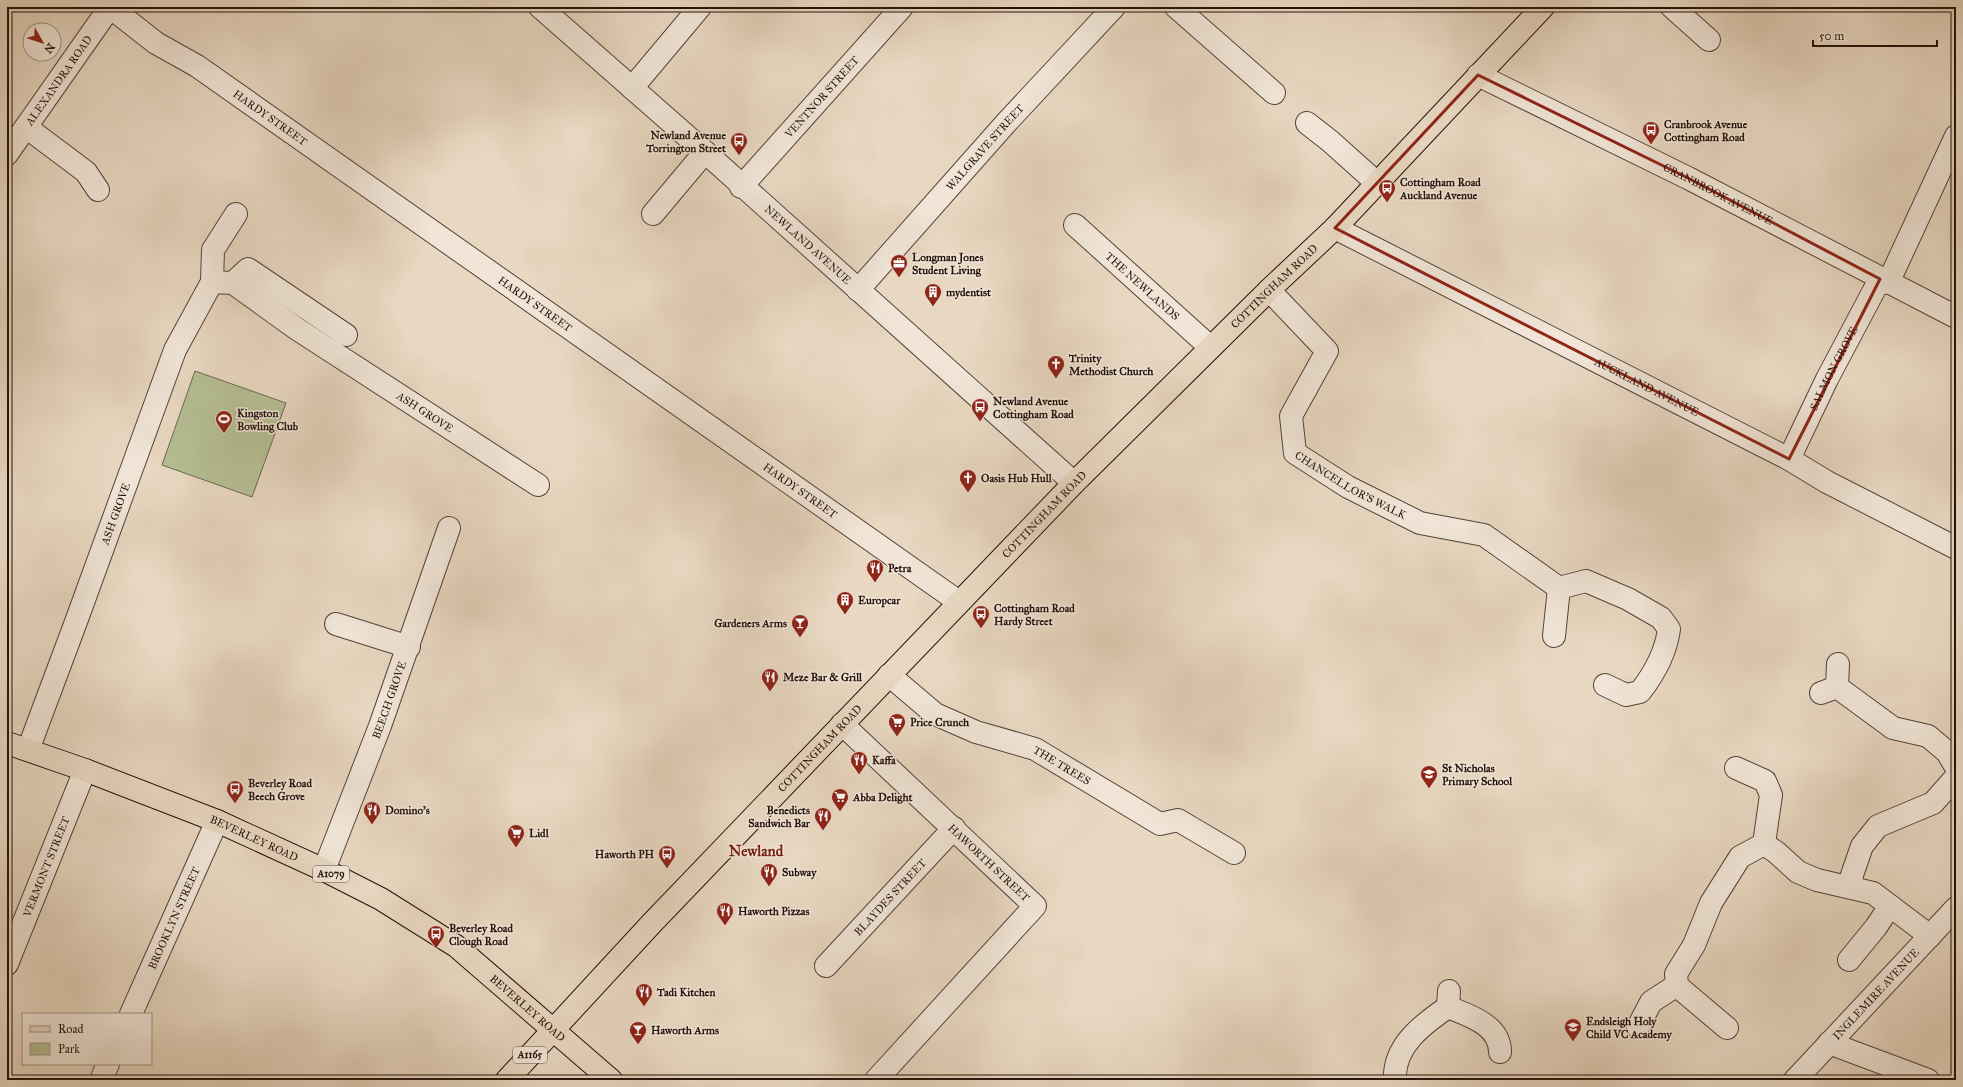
<svg xmlns="http://www.w3.org/2000/svg" width="1963" height="1087" viewBox="0 0 1963 1087" font-family="'IM FELL Great Primer',serif">
	<style>
		.green { fill: #b5be93; stroke: #6c684f }
		.lines { fill: none; stroke-linecap: round; stroke-linejoin: round }
		.minor-casing { stroke: #554338; stroke-width: 24 }
		.major-casing { stroke: #24120b; stroke-width: 24 }
		.minor { stroke: #f0e5d7; stroke-width: 22 }
		.major { stroke: #e8d7c1; stroke-width: 22 }
		.marked { fill: none; stroke: #8f2418; stroke-width: 3; stroke-linejoin: round }
		.labels { text-anchor: middle; dominant-baseline: central; stroke-width: 3; stroke-linejoin: round; paint-order: stroke }
		.shield { fill: #f0e5d7; stroke: #615148; stroke-width: 1 }
		.shield-label { font-size: 10px; font-weight: bold; fill: #24120b }
		.street-label { font-size: 11px; fill: #24120b; stroke: #f0e5d7 }
		.poi-label { font-size: 11px; font-weight: bold; fill: #24120b; stroke: #f0e5d7; text-anchor: start }
		.district-label { font-size: 15px; font-weight: bold; fill: #7a1f14; stroke: #f0e5d7 }
	</style>
	<rect width="100%" height="100%" fill="#e8d7c1"/>
	<filter id="stains"><feTurbulence type="fractalNoise" baseFrequency=".005" numOctaves="4"/><feColorMatrix values="0 0 0 0 .2 0 0 0 0 .09 0 0 0 0 .02 0 0 0 .5 -.17"/></filter>
	<radialGradient id="worn" r=".72"><stop offset=".6" stop-color="#630" stop-opacity="0"/><stop offset="1" stop-color="#630" stop-opacity=".3"/></radialGradient>
	<!-- green -->
	<polygon class="green" points="195,371 286,403 252,497 162,465"/>
	<g class="lines">
		<defs>
			<g id="minor">
				<path id="s1" d="M110,7l46,36 41,23 762,536"/>
				<path id="s2" d="M540,7l165,145 369,331"/>
				<polyline points="1176,7 1274,93"/>
				<polyline points="1672,7 1709,40"/>
				<path id="s3" d="M1478,75l210,103 268,139"/>
				<polyline points="632,88 700,7"/>
				<polyline points="1307,123 1330,141 1378,184"/>
				<polyline points="26,127 86,172 98,190"/>
				<path id="s4" d="M7,154l103,-147"/>
				<path id="s5" d="M741,187l161,-180"/>
				<polyline points="653,214 705,152"/>
				<path id="s6" d="M1075,225l135,122"/>
				<path id="s7" d="M1335,228l454,231 38,23 129,66"/>
				<polyline points="212,282 213,250 236,214"/>
				<polyline points="233,283 248,269 346,335"/>
				<polyline points="1888,283 1956,136"/>
				<path id="s8" d="M858,290l148,-167 108,-116"/>
				<path id="s9" d="M1269,290l58,61 -36,65 4,37 53,34 72,36 64,12 75,53 27,-7 42,18 33,19 8,11c-3,23 -15,45 -29,63l-14,3 -21,-10"/>
				<path id="s10" d="M1789,459l38,-80 53,-100"/>
				<polyline points="336,624 409,647"/>
				<polyline points="1554,636 1559,588"/>
				<path id="s11" d="M889,675l46,39 41,18 59,17 125,75 18,-4 56,33"/>
				<polyline points="1837,687 1893,728 1928,736 1947,752 1956,767"/>
				<polyline points="1821,693 1837,687 1838,664"/>
				<path id="s12" d="M842,724l193,182 -159,174"/>
				<path id="s13" d="M28,750l49,-131 98,-269 37,-68 21,1 64,46 241,156"/>
				<polyline points="1736,768 1765,781 1771,795 1764,844"/>
				<path id="s14" d="M324,870l56,-144 69,-198"/>
				<polyline points="1851,887 1852,875 1862,846 1878,826 1933,803 1956,777"/>
				<polyline points="1849,960 1876,927 1890,906"/>
				<path id="s15" d="M7,964l78,-194"/>
				<path id="s16" d="M826,966l128,-138"/>
				<path d="M1449,991l-1,16c22,9 52,18 52,45"/>
				<path id="s17" d="M131,1014l86,-193"/>
				<polyline points="1638,1027 1651,1002 1677,985"/>
				<polyline points="1727,1028 1682,990 1677,985 1676,974 1694,945 1711,903 1740,857 1764,844 1776,852 1798,872 1817,880 1873,893 1930,936"/>
				<polyline points="1829,1043 1928,1080"/>
				<polyline points="101,1080 108,1064"/>
				<path d="M1395,1080c-2,-34 28,-56 53,-73"/>
				<path id="s18" d="M1795,1080l161,-172"/>
			</g>
			<g id="major">
				<path id="s19" d="M7,743l78,27 132,51 107,49 57,29 75,47 155,134"/>
				<path id="s20" d="M507,1080l145,-157 422,-440 195,-193 66,-62 208,-221"/>
			</g>
		</defs>
		<!-- minor casing -->
		<use href="#minor" class="minor-casing"/>
		<!-- major casing -->
		<use href="#major" class="major-casing"/>
		<!-- minor -->
		<use href="#minor" class="minor"/>
		<!-- major -->
		<use href="#major" class="major"/>
	</g>
	<!-- marked area -->
	<path class="marked" d="M1478,75l210,103 192,101 -91,180 -454,-231z"/>
	<!-- icons -->
	<defs>
		<symbol id="bus-pin" viewBox="-11 -11 22 30"><path d="M0 17L-7.5 6A9.5 9.5 0 1 1 7.5 6Z" fill="#8f2418" stroke="#f0e5d7"/><path d="M-5-6H5V4H4V6H2V4H-2V6H-4V4H-5ZM-3.5-4V0h7V-4ZM-3.5 1.2v1.5H-2V1.2ZM2 1.2v1.5H3.5V1.2Z" fill="#fff"/></symbol>
		<symbol id="office-pin" viewBox="-11 -11 22 30"><path d="M0 17L-7.5 6A9.5 9.5 0 1 1 7.5 6Z" fill="#8f2418" stroke="#f0e5d7"/><path d="M-6-3h4V-5.5h4V-3h4V5H-6ZM-1-4.5V-3h2v-1.5ZM-6 0V1H6V0Z" fill="#fff"/></symbol>
		<symbol id="building-pin" viewBox="-11 -11 22 30"><path d="M0 17L-7.5 6A9.5 9.5 0 1 1 7.5 6Z" fill="#8f2418" stroke="#f0e5d7"/><path d="M-4-6H4V6H1V3H-1V6H-4ZM-2.5-4.3h1.7v1.8h-1.7ZM.8-4.3h1.7v1.8H.8ZM-2.5-1h1.7V.8h-1.7ZM.8-1h1.7V.8H.8Z" fill="#fff"/></symbol>
		<symbol id="church-pin" viewBox="-11 -11 22 30"><path d="M0 17L-7.5 6A9.5 9.5 0 1 1 7.5 6Z" fill="#8f2418" stroke="#f0e5d7"/><path d="M-1.2-6h2.4v3.5h3.3v2.4h-3.3V6h-2.4V-.1h-3.3v-2.4h3.3Z" fill="#fff"/></symbol>
		<symbol id="stadium-pin" viewBox="-11 -11 22 30"><path d="M0 17L-7.5 6A9.5 9.5 0 1 1 7.5 6Z" fill="#8f2418" stroke="#f0e5d7"/><path d="M0-5a6.5 5 0 1 0 0 10a6.5 5 0 1 0 0-10ZM-3.5-1.8h7v3.6h-7Z" fill="#fff"/></symbol>
		<symbol id="restaurant-pin" viewBox="-11 -11 22 30"><path d="M0 17L-7.5 6A9.5 9.5 0 1 1 7.5 6Z" fill="#8f2418" stroke="#f0e5d7"/><path d="M-5-6h1v4h1v-4h1v4h1v-4h1v5L-1.5 .5V6h-2V.5L-5-1ZM5-6V6H3V1.5H1.5Q1.5-4 5-6Z" fill="#fff"/></symbol>
		<symbol id="bar-pin" viewBox="-11 -11 22 30"><path d="M0 17L-7.5 6A9.5 9.5 0 1 1 7.5 6Z" fill="#8f2418" stroke="#f0e5d7"/><path d="M-6-5H6L.8 .8V4.5H3.5V6h-7V4.5H-.8V.8Z" fill="#fff"/></symbol>
		<symbol id="supermarket-pin" viewBox="-11 -11 22 30"><path d="M0 17L-7.5 6A9.5 9.5 0 1 1 7.5 6Z" fill="#8f2418" stroke="#f0e5d7"/><path d="M-6-5.5h2.5l.6 2H6L4.5 2H-2.5L-4.4-4H-6ZM-1.5 3.2a1.3 1.3 0 1 0 .1 0ZM3 3.2a1.3 1.3 0 1 0 .1 0Z" fill="#fff"/></symbol>
		<symbol id="school-pin" viewBox="-11 -11 22 30"><path d="M0 17L-7.5 6A9.5 9.5 0 1 1 7.5 6Z" fill="#8f2418" stroke="#f0e5d7"/><path d="M0-5L7-2L0 1L-7-2ZM-4 1L0 2.5L4 1V4Q0 6-4 4Z" fill="#fff"/></symbol>
	</defs>
	<g fill-rule="evenodd">
		<use href="#bus-pin" x="1641" y="120" width="20" height="27"/>
		<use href="#bus-pin" x="729" y="131" width="20" height="27"/>
		<use href="#bus-pin" x="1377" y="178" width="20" height="27"/>
		<use href="#office-pin" x="889" y="253" width="20" height="27"/>
		<use href="#building-pin" x="923" y="282" width="20" height="27"/>
		<use href="#church-pin" x="1046" y="354" width="20" height="27"/>
		<use href="#bus-pin" x="970" y="397" width="20" height="27"/>
		<use href="#stadium-pin" x="214" y="409" width="20" height="27"/>
		<use href="#church-pin" x="958" y="468" width="20" height="27"/>
		<use href="#restaurant-pin" x="865" y="558" width="20" height="27"/>
		<use href="#building-pin" x="835" y="590" width="20" height="27"/>
		<use href="#bus-pin" x="971" y="604" width="20" height="27"/>
		<use href="#bar-pin" x="790" y="613" width="20" height="27"/>
		<use href="#restaurant-pin" x="760" y="667" width="20" height="27"/>
		<use href="#supermarket-pin" x="887" y="712" width="20" height="27"/>
		<use href="#restaurant-pin" x="849" y="750" width="20" height="27"/>
		<use href="#school-pin" x="1419" y="764" width="20" height="27"/>
		<use href="#bus-pin" x="225" y="779" width="20" height="27"/>
		<use href="#supermarket-pin" x="830" y="787" width="20" height="27"/>
		<use href="#restaurant-pin" x="362" y="800" width="20" height="27"/>
		<use href="#restaurant-pin" x="813" y="806" width="20" height="27"/>
		<use href="#supermarket-pin" x="506" y="823" width="20" height="27"/>
		<use href="#bus-pin" x="657" y="844" width="20" height="27"/>
		<use href="#restaurant-pin" x="759" y="862" width="20" height="27"/>
		<use href="#restaurant-pin" x="715" y="901" width="20" height="27"/>
		<use href="#bus-pin" x="426" y="924" width="20" height="27"/>
		<use href="#restaurant-pin" x="634" y="982" width="20" height="27"/>
		<use href="#school-pin" x="1563" y="1017" width="20" height="27"/>
		<use href="#bar-pin" x="628" y="1020" width="20" height="27"/>
	</g>
	<g class="labels">
		<!-- shield labels -->
		<g class="shield">
			<rect x="313" y="866" width="36" height="16" rx="3"/>
			<rect x="513" y="1047" width="34" height="16" rx="3"/>
		</g>
		<g class="shield-label">
			<text x="331" y="874">A1079</text>
			<text x="530" y="1055">A1165</text>
		</g>
		<!-- street labels -->
		<g class="street-label">
			<text stroke="none"><textPath href="#s4" startOffset="90">ALEXANDRA ROAD</textPath></text>
			<text stroke="none"><textPath href="#s5" startOffset="121">VENTNOR STREET</textPath></text>
			<text stroke="none"><textPath href="#s1" startOffset="195">HARDY STREET</textPath></text>
			<text stroke="none"><textPath href="#s8" startOffset="191">WALGRAVE STREET</textPath></text>
			<text stroke="none"><textPath href="#s3" startOffset="268">CRANBROOK AVENUE</textPath></text>
			<text stroke="none"><textPath href="#s2" startOffset="358">NEWLAND AVENUE</textPath></text>
			<text stroke="none"><textPath href="#s6" startOffset="91">THE NEWLANDS</textPath></text>
			<text stroke="none"><textPath href="#s20" startOffset="1104">COTTINGHAM ROAD</textPath></text>
			<text stroke="none"><textPath href="#s1" startOffset="519">HARDY STREET</textPath></text>
			<text stroke="none"><textPath href="#s10" startOffset="101">SALMON GROVE</textPath></text>
			<text stroke="none"><textPath href="#s7" startOffset="350">AUCKLAND AVENUE</textPath></text>
			<text stroke="none"><textPath href="#s13" startOffset="756">ASH GROVE</textPath></text>
			<text stroke="none"><textPath href="#s9" startOffset="260">CHANCELLOR'S WALK</textPath></text>
			<text stroke="none"><textPath href="#s1" startOffset="843">HARDY STREET</textPath></text>
			<text stroke="none"><textPath href="#s13" startOffset="252">ASH GROVE</textPath></text>
			<text stroke="none"><textPath href="#s20" startOffset="780">COTTINGHAM ROAD</textPath></text>
			<text stroke="none"><textPath href="#s14" startOffset="182">BEECH GROVE</textPath></text>
			<text stroke="none"><textPath href="#s20" startOffset="456">COTTINGHAM ROAD</textPath></text>
			<text stroke="none"><textPath href="#s11" startOffset="198">THE TREES</textPath></text>
			<text stroke="none"><textPath href="#s19" startOffset="265">BEVERLEY ROAD</textPath></text>
			<text stroke="none"><textPath href="#s12" startOffset="202">HAWORTH STREET</textPath></text>
			<text stroke="none"><textPath href="#s15" startOffset="105">VERMONT STREET</textPath></text>
			<text stroke="none"><textPath href="#s16" startOffset="94">BLAYDES STREET</textPath></text>
			<text stroke="none"><textPath href="#s17" startOffset="105">BROOKLYN STREET</textPath></text>
			<text stroke="none"><textPath href="#s18" startOffset="118">INGLEMIRE AVENUE</textPath></text>
			<text stroke="none"><textPath href="#s19" startOffset="589">BEVERLEY ROAD</textPath></text>
		</g>
		<!-- poi labels -->
		<g class="poi-label">
			<text x="1664" y="124">Cranbrook Avenue<tspan x="1664" dy="13">Cottingham Road</tspan></text>
			<text x="726" y="135" text-anchor="end">Newland Avenue<tspan x="726" dy="13">Torrington Street</tspan></text>
			<text x="1400" y="182">Cottingham Road<tspan x="1400" dy="13">Auckland Avenue</tspan></text>
			<text x="912" y="257">Longman Jones<tspan x="912" dy="13">Student Living</tspan></text>
			<text x="946" y="292">mydentist</text>
			<text x="1069" y="358">Trinity<tspan x="1069" dy="13">Methodist Church</tspan></text>
			<text x="993" y="401">Newland Avenue<tspan x="993" dy="13">Cottingham Road</tspan></text>
			<text x="237" y="413">Kingston<tspan x="237" dy="13">Bowling Club</tspan></text>
			<text x="981" y="478">Oasis Hub Hull</text>
			<text x="888" y="568">Petra</text>
			<text x="858" y="600">Europcar</text>
			<text x="994" y="608">Cottingham Road<tspan x="994" dy="13">Hardy Street</tspan></text>
			<text x="787" y="623" text-anchor="end">Gardeners Arms</text>
			<text x="783" y="677">Meze Bar &amp; Grill</text>
			<text x="910" y="722">Price Crunch</text>
			<text x="872" y="760">Kaffa</text>
			<text x="1442" y="768">St Nicholas<tspan x="1442" dy="13">Primary School</tspan></text>
			<text x="248" y="783">Beverley Road<tspan x="248" dy="13">Beech Grove</tspan></text>
			<text x="853" y="797">Abba Delight</text>
			<text x="385" y="810">Domino's</text>
			<text x="810" y="810" text-anchor="end">Benedicts<tspan x="810" dy="13">Sandwich Bar</tspan></text>
			<text x="529" y="833">Lidl</text>
			<text x="654" y="854" text-anchor="end">Haworth PH</text>
			<text x="782" y="872">Subway</text>
			<text x="738" y="911">Haworth Pizzas</text>
			<text x="449" y="928">Beverley Road<tspan x="449" dy="13">Clough Road</tspan></text>
			<text x="657" y="992">Tadi Kitchen</text>
			<text x="1586" y="1021">Endsleigh Holy<tspan x="1586" dy="13">Child VC Academy</tspan></text>
			<text x="651" y="1030">Haworth Arms</text>
		</g>
		<!-- district labels -->
		<g class="district-label">
			<text x="756" y="851">Newland</text>
		</g>
	</g>
	<!-- margin -->
	<rect width="1963" height="1087" fill="none" stroke="#e8d7c1" stroke-width="24"/>
	<rect x="8" y="8" width="1947" height="1071" fill="none" stroke="#24120b" stroke-width="2"/>
	<rect x="12" y="12" width="1939" height="1063" fill="none" stroke="#24120b"/>
	<!-- legend -->
	<rect x="22" y="1013" width="130" height="52" fill="#f0e5d7" stroke="#9e9185"/>
	<rect x="30" y="1026" width="20" height="6" fill="#e8d7c1" stroke="#9e9185"/>
	<text x="58" y="1033" font-size="12" fill="#24120b">Road</text>
	<rect x="30" y="1043" width="20" height="12" fill="#b5be93" stroke="#9e9185"/>
	<text x="58" y="1053" font-size="12" fill="#24120b">Park</text>
	<!-- north arrow -->
	<g transform="translate(42 42) rotate(129)"><circle r="19" fill="#f0e5d7" stroke="#9e9185"/>
	<path d="M0-3L7 15L0 10L-7 15Z" fill="#8f2418"/>
	<text y="-6" font-size="11" font-weight="bold" text-anchor="middle" fill="#24120b">N</text>
	</g>
	<!-- scale -->
	<path d="M1813 40v6h124v-6" fill="none" stroke="#24120b" stroke-width="2"/>
	<text x="1819" y="40" font-size="12" fill="#24120b" stroke="#f0e5d7" stroke-width="3" paint-order="stroke">50 m</text>
	<rect width="100%" height="100%" filter="url(#stains)"/>
	<rect width="100%" height="100%" fill="url(#worn)"/>
</svg>
